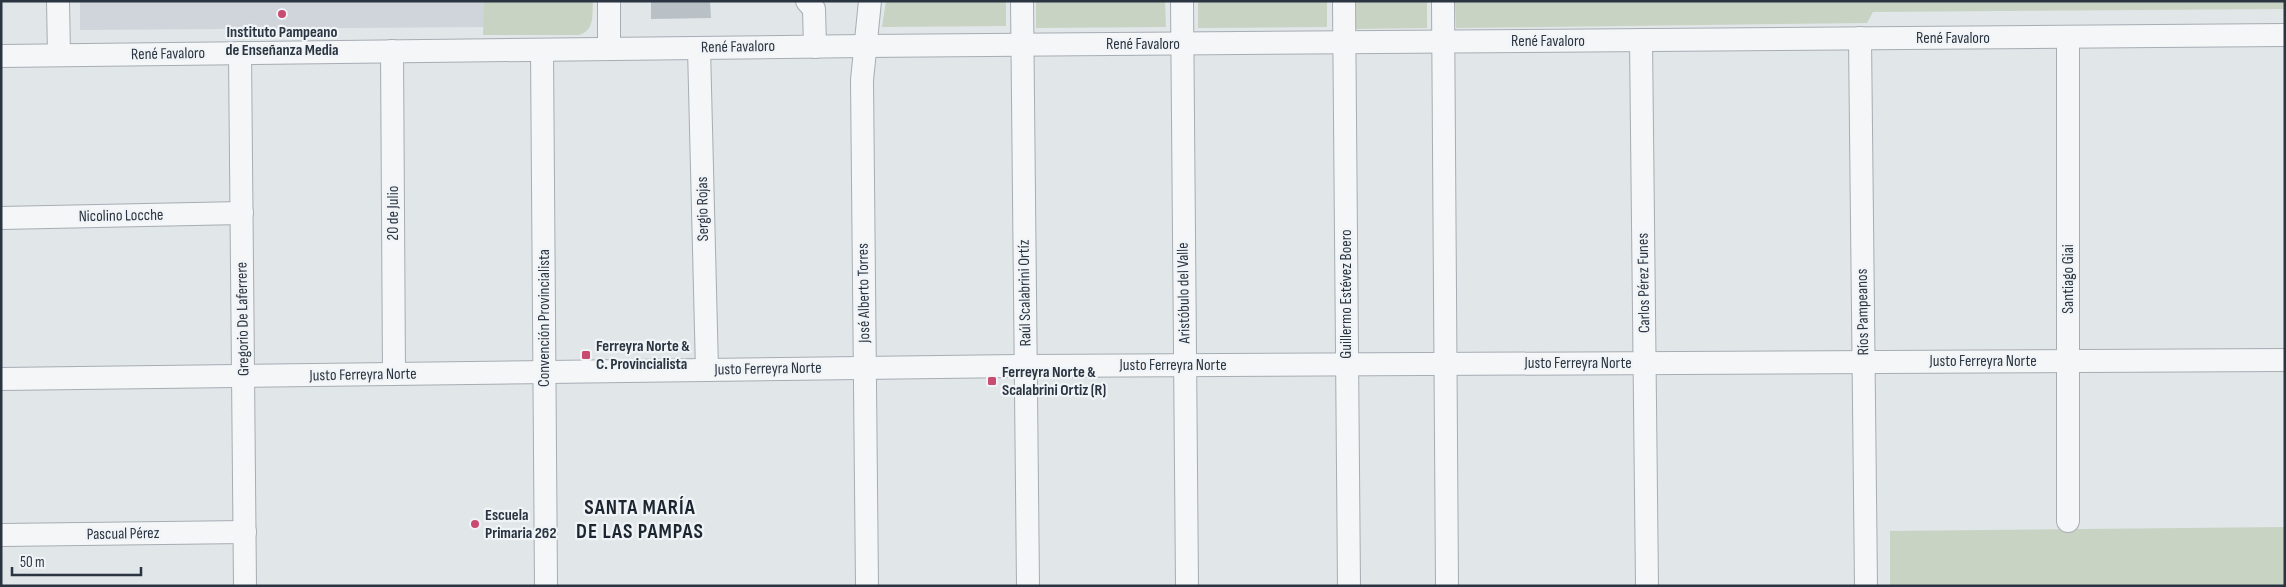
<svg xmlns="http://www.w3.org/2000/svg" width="2286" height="587" viewBox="0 0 2286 587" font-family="'Sofia Sans Condensed',sans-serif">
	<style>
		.built { fill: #cfd5db }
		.green { fill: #c9d3c3 }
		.building { fill: #b9c0c6 }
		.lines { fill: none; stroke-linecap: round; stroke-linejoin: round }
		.minor-casing { stroke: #a6adb3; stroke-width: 24 }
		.minor { stroke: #f4f6f8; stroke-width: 22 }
		.poi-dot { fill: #c94b70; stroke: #f1f4f7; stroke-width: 2 }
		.labels { text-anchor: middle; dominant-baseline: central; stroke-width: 4.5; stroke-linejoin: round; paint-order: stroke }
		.poi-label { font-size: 16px; font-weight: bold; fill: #2a3541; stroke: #f1f4f7; text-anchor: start }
		.street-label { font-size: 16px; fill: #2a3541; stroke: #f1f4f7 }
		.district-label { font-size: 21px; font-weight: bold; letter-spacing: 1px; fill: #1c2631; stroke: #f1f4f7 }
	</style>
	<rect width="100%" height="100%" fill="#e1e6e9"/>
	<!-- built -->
	<polygon class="built" points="80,1 484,1 484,27 80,30"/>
	<!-- green -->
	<g class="green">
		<path d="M484,1h109c-1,14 2,29 -14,34h-96z"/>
		<polygon points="886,1 1006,1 1006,26 882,27"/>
		<polygon points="1036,1 1165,1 1166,27 1036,28"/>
		<polygon points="1198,1 1327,1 1327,27 1198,28"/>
		<polygon points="1356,1 1427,1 1427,28 1356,29"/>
		<polygon points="1455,1 2285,1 2285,9 1873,12 1867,23 1456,28"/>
		<polygon points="2285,527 2285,586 1890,586 1890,531"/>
	</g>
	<!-- building -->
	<polygon class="building" points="651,1 710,1 711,18 651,19"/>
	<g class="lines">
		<defs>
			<g id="minor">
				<polyline points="58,1 59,55"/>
				<polyline points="807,1 814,9 815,47"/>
				<polyline points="1022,1 1028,586"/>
				<polyline points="1182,1 1187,586"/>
				<polyline points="1344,1 1349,586"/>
				<polyline points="1443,1 1447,586"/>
				<polyline points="2068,37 2068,521"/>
				<polyline points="1860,38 1866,586"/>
				<polyline points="1641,40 1647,586"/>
				<polyline points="699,48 707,370"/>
				<polyline points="609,49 609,1"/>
				<polyline points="542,50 546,586"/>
				<polyline points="392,51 394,374"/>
				<polyline points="240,53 245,586"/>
				<polyline points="1,56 864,46 2285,35"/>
				<polyline points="1,218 242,213"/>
				<polyline points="1,379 1026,366 2285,360"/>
				<polyline points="1,535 245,532"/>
				<polyline points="867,586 862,80 870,1"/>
			</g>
		</defs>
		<!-- minor casing -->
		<use href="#minor" class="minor-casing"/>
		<!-- minor -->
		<use href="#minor" class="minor"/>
	</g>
	<!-- markers -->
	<g class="poi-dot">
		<circle cx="282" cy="14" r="5"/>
		<rect x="581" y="350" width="10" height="10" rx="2.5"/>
		<rect x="987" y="376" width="10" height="10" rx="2.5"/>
		<circle cx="475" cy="524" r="5"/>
	</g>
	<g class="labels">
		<!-- poi labels -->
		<g class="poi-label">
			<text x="282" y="32" text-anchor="middle">Instituto Pampeano<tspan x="282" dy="18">de Enseñanza Media</tspan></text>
			<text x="596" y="346">Ferreyra Norte &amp;<tspan x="596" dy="18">C. Provincialista</tspan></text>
			<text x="1002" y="372">Ferreyra Norte &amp;<tspan x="1002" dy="18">Scalabrini Ortiz (R)</tspan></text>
			<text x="485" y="515">Escuela<tspan x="485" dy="18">Primaria 262</tspan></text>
		</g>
		<!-- street labels -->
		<g class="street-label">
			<text x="1953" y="38">René Favaloro</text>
			<text x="1548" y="41">René Favaloro</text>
			<text x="1143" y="44">René Favaloro</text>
			<text transform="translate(738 47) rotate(-1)">René Favaloro</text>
			<text transform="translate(168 54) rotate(-1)">René Favaloro</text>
			<text transform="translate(703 209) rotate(-91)">Sergio Rojas</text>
			<text transform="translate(393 213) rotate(-90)">20 de Julio</text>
			<text transform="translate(121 216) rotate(-1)">Nicolino Locche</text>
			<text transform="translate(2068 279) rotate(-90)">Santiago Giai</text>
			<text transform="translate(1644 283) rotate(-91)">Carlos Pérez Funes</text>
			<text transform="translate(864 293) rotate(-91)">José Alberto Torres</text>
			<text transform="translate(1025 293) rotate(-91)">Raúl Scalabrini Ortíz</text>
			<text transform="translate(1184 293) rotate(-91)">Aristóbulo del Valle</text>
			<text transform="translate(1346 294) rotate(-90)">Guillermo Estévez Boero</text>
			<text transform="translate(1863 312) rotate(-91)">Ríos Pampeanos</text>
			<text transform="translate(544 318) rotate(-90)">Convención Provincialista</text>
			<text transform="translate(243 319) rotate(-91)">Gregorio De Laferrere</text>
			<text x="1983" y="361">Justo Ferreyra Norte</text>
			<text x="1578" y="363">Justo Ferreyra Norte</text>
			<text x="1173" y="365">Justo Ferreyra Norte</text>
			<text transform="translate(768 369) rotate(-1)">Justo Ferreyra Norte</text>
			<text transform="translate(363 375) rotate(-1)">Justo Ferreyra Norte</text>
			<text transform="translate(123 534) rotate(-1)">Pascual Pérez</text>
		</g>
		<!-- district labels -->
		<g class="district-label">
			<text x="640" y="507">SANTA MARÍA<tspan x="640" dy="24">DE LAS PAMPAS</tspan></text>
		</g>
	</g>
	<!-- border -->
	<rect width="2286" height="587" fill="none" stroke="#2a3541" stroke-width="5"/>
	<!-- scale -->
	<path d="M12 567v8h129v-8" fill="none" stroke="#2a3541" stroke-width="2.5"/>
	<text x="20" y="567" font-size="15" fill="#2a3541" stroke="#f1f4f7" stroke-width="4" paint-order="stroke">50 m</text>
</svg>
